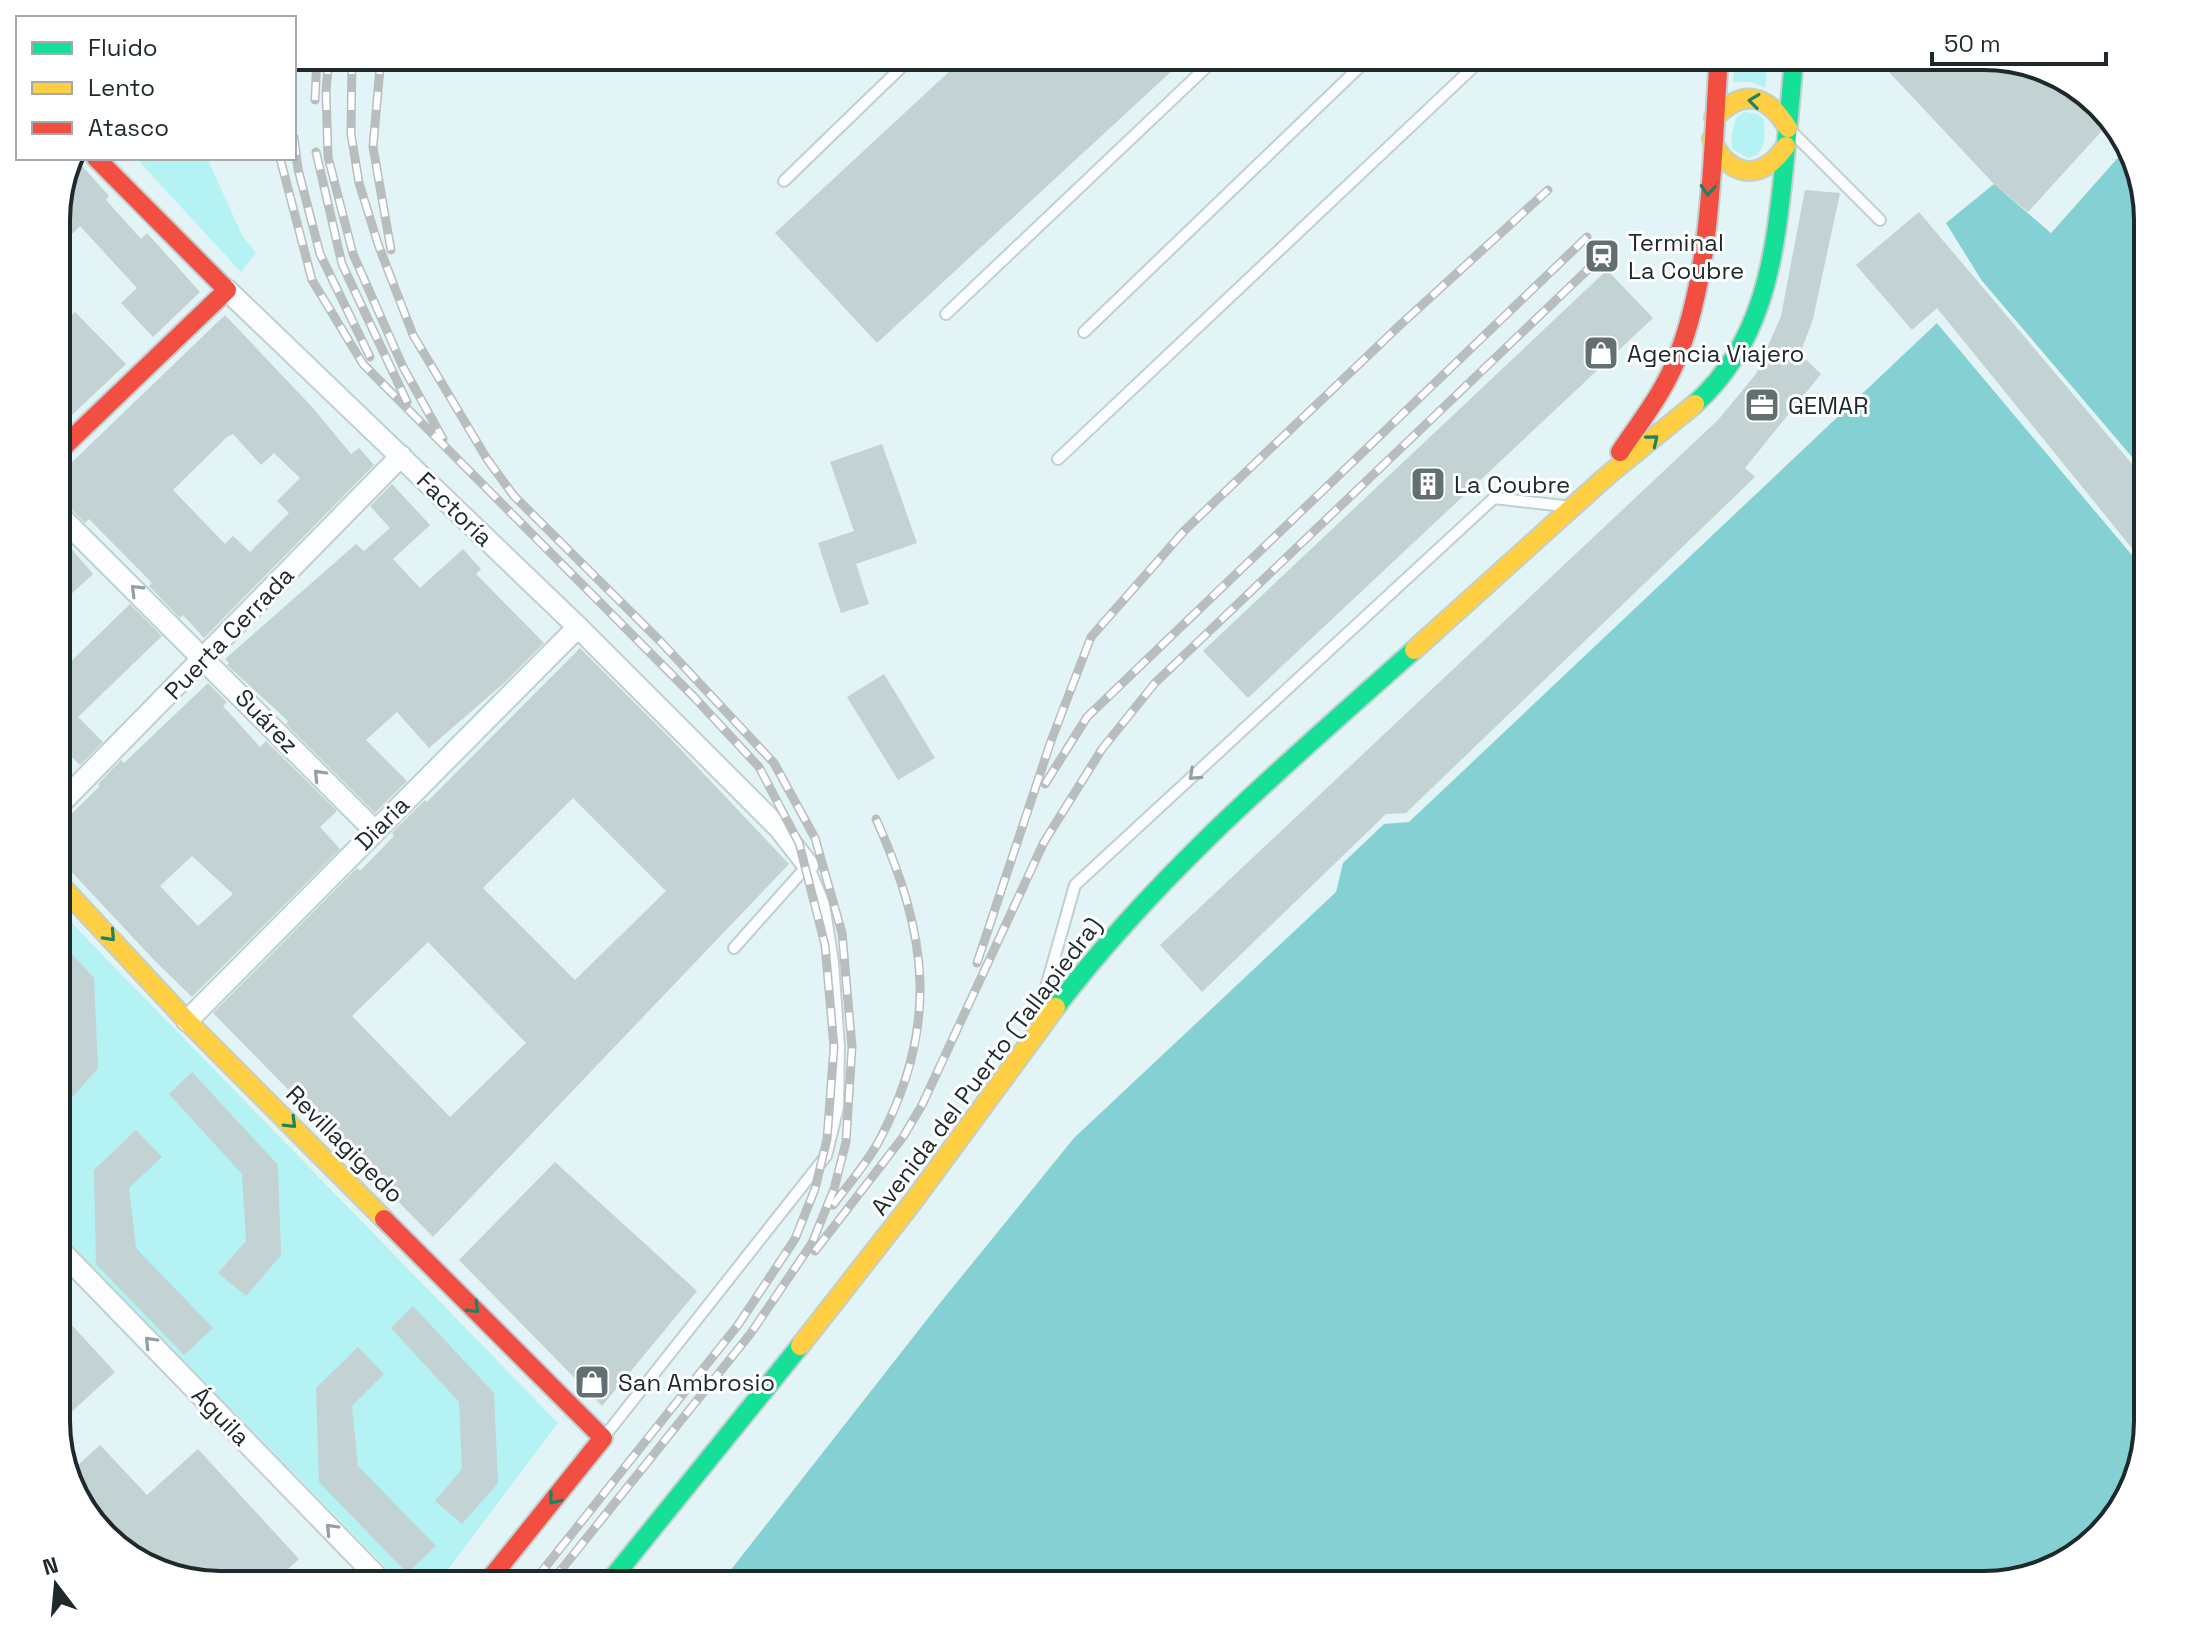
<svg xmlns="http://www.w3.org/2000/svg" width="2204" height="1641" viewBox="0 0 2204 1641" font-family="'Space Grotesk',sans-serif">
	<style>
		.green { fill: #b5f2f4 }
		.water { fill: #84d0d3 }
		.pier { fill: #e2f4f5 }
		.building { fill: #c3d2d2; fill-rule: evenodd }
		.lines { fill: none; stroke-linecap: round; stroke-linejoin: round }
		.lane-casing { stroke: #c1cfcf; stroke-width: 14 }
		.street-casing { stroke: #c1cfcf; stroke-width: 24 }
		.fast-casing { stroke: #c1cfcf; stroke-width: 22 }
		.slow-casing { stroke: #c1cfcf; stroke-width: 22 }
		.jam-casing { stroke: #c1cfcf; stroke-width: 22 }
		.lane { stroke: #fbfdfe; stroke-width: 10 }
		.street { stroke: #fbfdfe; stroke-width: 20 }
		.fast { stroke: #16e098; stroke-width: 18 }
		.slow { stroke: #ffcf43; stroke-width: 18 }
		.jam { stroke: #f24e42; stroke-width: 18 }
		.rail-casing { stroke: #b8bdbe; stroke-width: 9 }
		.rail { stroke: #fff; stroke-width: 6; stroke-dasharray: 18; stroke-linecap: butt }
		.oneway { stroke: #1a8461 }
		.oneway2 { stroke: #979e9f }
		.labels { text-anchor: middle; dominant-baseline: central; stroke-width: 6; stroke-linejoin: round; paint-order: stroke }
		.poi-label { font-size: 24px; fill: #1d292a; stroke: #fff; text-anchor: start }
		.street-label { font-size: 24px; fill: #1d292a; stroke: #fff }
		.rim { fill: none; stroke: #1d292a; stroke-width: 4 }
	</style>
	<rect width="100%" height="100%" fill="#e2f4f5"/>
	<!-- green -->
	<g class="green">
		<polygon points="1736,56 1769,56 1765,88 1752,82 1733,82"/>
		<path d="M1744,112l14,2 6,6c1,16 2,34 -16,38l-15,-9 -2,-10 5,-21z"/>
		<polygon points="136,158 207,158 242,235 256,253 241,272"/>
		<polygon points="56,907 558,1423 436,1585 403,1585 56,1229"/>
	</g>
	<!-- water -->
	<g class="water">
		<polygon points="2129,145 2148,220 2148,476 1982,281 1946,223 1994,184 2051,233"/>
		<polygon points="1937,323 2148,574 2148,1421 2114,1521 2056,1568 1984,1585 719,1585 936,1308 1074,1138 1336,892 1343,863 1384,824 1409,822"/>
	</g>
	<!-- pier -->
	<g class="pier">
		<polygon points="2126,142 2129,145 2051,233 2028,212 2030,209 2051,227"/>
		<polygon points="1982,281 2148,476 2148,480 1979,283"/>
		<polygon points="1940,320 2148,568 2148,574 1937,323"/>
	</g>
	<!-- building -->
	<g class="building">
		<polygon points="966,56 1188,56 877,343 775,233"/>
		<polygon points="1874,56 1984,56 2084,90 2110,122 2028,212 1994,184"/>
		<polygon points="70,158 75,158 109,196 106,200 141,239 147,233 200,292 153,337 121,303 137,288 80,226 67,239 56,228 56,209"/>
		<polygon points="1805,190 1840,193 1813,319 1800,354 1821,374 1745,468 1755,477 1406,813 1386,814 1202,992 1160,945 1718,420 1756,374 1781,316"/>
		<polygon points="1919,212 2148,483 2148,568 1937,308 1912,330 1856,265"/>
		<polygon points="1607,270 1653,318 1248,698 1203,651"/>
		<polygon points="75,312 126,364 56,430 56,330"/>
		<path d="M225,315l88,93 38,46 8,-6 15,17 -170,173 -21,-23 -3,3 -31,-32 3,-3 -63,-64 -4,4 -20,-20 -9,-4v-28l12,-5zM233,434l28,31 13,-12 26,25 -23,23 12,12 -39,39 -17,-16 -8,8 -52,-54 54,-53z"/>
		<polygon points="882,444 917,543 856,564 869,604 841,613 818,543 854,531 830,462"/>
		<polygon points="392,484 430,525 393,559 420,588 463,549 481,569 476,574 544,643 504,683 429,748 397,712 366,740 407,781 375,813 286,724 288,721 227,665 229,663 225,659 356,544 364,551 390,528 370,506"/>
		<polygon points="56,531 93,574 56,608"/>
		<polygon points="130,604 162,636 78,717 103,742 80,765 56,741 56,676"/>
		<path d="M580,648l89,89 120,127 -356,373 -220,-224 144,-145 3,3 34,-35 -2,-3 33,-33 2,2zM573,798l93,93 -91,89 -92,-92zM428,942l98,101 -76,74 -98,-101z"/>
		<polygon points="884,674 935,758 898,780 847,697"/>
		<path d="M208,683l19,19 -4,4 37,41 6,-6 71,70 -17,16 20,22 -148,148 -38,-37 -86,-92 -12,-6v-33l44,-43 -2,-2 23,-24 3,3zM192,856l41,38 -35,32 -38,-40z"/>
		<polygon points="56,937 94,978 98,1068 56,1116 56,1062 63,1054 59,987 56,984"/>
		<polygon points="192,1072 278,1165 281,1255 246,1296 218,1273 246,1241 242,1174 169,1094"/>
		<polygon points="136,1130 162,1157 129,1188 136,1248 213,1328 184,1355 96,1264 94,1170"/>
		<polygon points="555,1162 697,1291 602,1406 459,1260"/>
		<polygon points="413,1306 494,1393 498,1483 462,1524 435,1501 462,1469 459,1402 391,1328"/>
		<polygon points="56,1308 115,1372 56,1426"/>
		<polygon points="358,1347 384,1374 352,1406 358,1466 436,1546 407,1573 319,1482 316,1388"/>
		<polygon points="100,1445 147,1495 198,1449 299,1559 271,1585 220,1585 120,1551 73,1494 68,1474"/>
	</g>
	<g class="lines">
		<defs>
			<g id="lane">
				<polyline points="1794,134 1880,220"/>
				<polyline points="784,181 913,56"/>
				<polyline points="946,314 1218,56"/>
				<polyline points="1084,332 1371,56"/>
				<polyline points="1058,459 1485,56"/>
				<polyline points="1039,1012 1075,885 1494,498 1564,506"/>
				<polyline points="604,1437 826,1156 838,1107 839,1046 833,962 824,904 808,865 734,948"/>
			</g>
			<g id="street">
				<polyline points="227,290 578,627 779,828 808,865"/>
				<polyline points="56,512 374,830"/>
				<polyline points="56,808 401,456"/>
				<polyline points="187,1021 578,627"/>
				<polyline points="56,1246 385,1585"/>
			</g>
			<g id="fast">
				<path d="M1695,404c67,-60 79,-142 88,-227 4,-40 8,-80 11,-121"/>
				<path d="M1056,1007c102,-134 232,-245 358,-357"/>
				<polyline points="607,1585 800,1346"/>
			</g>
			<g id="slow">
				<path d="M1714,118c29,-30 53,-24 74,10"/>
				<path d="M1712,139c9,26 36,44 61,22 5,-4 9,-10 13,-15"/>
				<polyline points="1414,650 1608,475 1695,404"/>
				<polyline points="56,880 187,1021 384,1219"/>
				<polyline points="800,1346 912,1203 1056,1007"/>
			</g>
			<g id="jam">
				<path d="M1620,452c20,-30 44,-60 57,-94 36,-90 35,-206 42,-302"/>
				<polyline points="56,454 227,290 96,158"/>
				<polyline points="384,1219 603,1438 485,1585"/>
			</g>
		</defs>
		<!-- lane casing -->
		<use href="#lane" class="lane-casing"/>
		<!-- street casing -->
		<use href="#street" class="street-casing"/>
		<!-- fast casing -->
		<use href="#fast" class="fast-casing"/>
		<!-- slow casing -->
		<use href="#slow" class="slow-casing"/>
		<!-- jam casing -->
		<use href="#jam" class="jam-casing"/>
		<!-- lane -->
		<use href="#lane" class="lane"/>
		<!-- street -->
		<use href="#street" class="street"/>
		<!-- fast -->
		<use href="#fast" class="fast"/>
		<!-- slow -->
		<use href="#slow" class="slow"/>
		<!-- jam -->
		<use href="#jam" class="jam"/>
		<defs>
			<g id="rail">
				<polyline points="329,56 326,91 328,157 353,254 403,367 443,439"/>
				<polyline points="352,56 351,134 359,183 378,244 413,335 487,459 514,496 660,641 774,763 815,838 842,933 852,1047 846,1142 834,1189 812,1243 751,1333 549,1585"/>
				<polyline points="381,56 373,147 391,250"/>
				<polyline points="315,100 317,56"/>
				<polyline points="294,137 298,169 320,254 370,357"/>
				<polyline points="316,152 342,264 407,402"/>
				<polyline points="280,158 312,280 363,364 694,697 759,767 799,843 825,945 834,1047 827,1139 815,1189 795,1239 738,1325 531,1585"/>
				<polyline points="1045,784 1087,717 1587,237"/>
				<polyline points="977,963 1051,741 1091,637 1185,530 1399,326 1548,190"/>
				<path d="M833,1205c15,-20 34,-42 46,-64 61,-116 49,-206 -3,-322"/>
				<polyline points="815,1251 903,1137 922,1105 1044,842 1102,749 1155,683 1602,256"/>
			</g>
		</defs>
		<!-- rail casing -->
		<use href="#rail" class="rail-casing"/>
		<!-- rail -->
		<use href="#rail" class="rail"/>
	</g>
	<!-- one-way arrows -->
	<defs><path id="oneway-chevron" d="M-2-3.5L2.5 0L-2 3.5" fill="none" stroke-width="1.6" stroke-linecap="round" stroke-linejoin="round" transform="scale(2)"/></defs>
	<g class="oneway">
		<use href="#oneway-chevron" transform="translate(1754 101) rotate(-173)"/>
		<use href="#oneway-chevron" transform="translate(1708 190) rotate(94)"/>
		<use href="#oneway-chevron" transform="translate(1653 440) rotate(-39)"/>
		<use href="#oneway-chevron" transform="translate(110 936) rotate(47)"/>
		<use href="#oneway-chevron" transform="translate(291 1123) rotate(45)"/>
		<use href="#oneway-chevron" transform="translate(474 1308) rotate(45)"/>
		<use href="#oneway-chevron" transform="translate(554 1499) rotate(129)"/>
	</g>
	<g class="oneway2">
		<use href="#oneway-chevron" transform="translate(136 590) rotate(-135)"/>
		<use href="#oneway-chevron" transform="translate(319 775) rotate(-134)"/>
		<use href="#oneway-chevron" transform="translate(1194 775) rotate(137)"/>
		<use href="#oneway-chevron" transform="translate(150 1342) rotate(-134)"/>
		<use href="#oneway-chevron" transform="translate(331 1529) rotate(-134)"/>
	</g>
	<!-- icons -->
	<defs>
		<symbol id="station-square" viewBox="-11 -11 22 22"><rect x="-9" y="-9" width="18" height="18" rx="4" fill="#627071" stroke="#fff"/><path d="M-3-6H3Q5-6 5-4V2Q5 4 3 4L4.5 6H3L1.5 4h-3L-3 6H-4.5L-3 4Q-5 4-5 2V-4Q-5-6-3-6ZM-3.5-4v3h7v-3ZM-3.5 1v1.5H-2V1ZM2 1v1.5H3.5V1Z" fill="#fff"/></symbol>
		<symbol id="shop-square" viewBox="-11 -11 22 22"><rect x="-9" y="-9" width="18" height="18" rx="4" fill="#627071" stroke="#fff"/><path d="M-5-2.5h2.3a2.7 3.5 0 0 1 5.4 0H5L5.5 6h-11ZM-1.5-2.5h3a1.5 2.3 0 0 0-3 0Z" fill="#fff"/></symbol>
		<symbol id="office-square" viewBox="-11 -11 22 22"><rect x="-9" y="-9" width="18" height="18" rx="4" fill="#627071" stroke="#fff"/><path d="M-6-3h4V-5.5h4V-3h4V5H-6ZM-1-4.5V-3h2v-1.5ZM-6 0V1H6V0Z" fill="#fff"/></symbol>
		<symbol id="building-square" viewBox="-11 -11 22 22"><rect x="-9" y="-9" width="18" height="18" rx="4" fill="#627071" stroke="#fff"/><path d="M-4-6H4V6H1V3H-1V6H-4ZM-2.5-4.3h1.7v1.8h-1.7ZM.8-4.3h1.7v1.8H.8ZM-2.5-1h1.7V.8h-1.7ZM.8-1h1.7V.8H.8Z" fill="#fff"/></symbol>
	</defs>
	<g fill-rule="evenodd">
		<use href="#station-square" x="1582" y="236" width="40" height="40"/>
		<use href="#shop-square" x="1581" y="333" width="40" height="40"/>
		<use href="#office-square" x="1742" y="385" width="40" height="40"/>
		<use href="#building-square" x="1408" y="464" width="40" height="40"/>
		<use href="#shop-square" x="572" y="1362" width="40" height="40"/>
	</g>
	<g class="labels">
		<!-- poi labels -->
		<g class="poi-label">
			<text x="1628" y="242">Terminal<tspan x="1628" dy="28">La Coubre</tspan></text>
			<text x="1627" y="353">Agencia Viajero</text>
			<text x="1788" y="405">GEMAR</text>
			<text x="1454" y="484">La Coubre</text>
			<text x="618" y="1382">San Ambrosio</text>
		</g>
		<!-- street labels -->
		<g class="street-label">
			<text transform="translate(455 509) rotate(44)">Factoría</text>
			<text transform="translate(229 633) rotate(-46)">Puerta Cerrada</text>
			<text transform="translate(267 721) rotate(46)">Suárez</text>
			<text transform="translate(382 823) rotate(-45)">Diaria</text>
			<text transform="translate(986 1066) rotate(-53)">Avenida del Puerto (Tallapiedra)</text>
			<text transform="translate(345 1144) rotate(45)">Revillagigedo</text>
			<text transform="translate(221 1416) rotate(46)">Águila</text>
		</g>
	</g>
	<!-- crop -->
	<path d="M0 0H2204V1641H0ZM220 70H1984A150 150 0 0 1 2134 220V1421A150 150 0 0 1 1984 1571H220A150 150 0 0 1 70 1421V220A150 150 0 0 1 220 70Z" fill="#fff" fill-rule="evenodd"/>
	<path class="rim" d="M220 70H1984A150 150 0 0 1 2134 220V1421A150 150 0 0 1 1984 1571H220A150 150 0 0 1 70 1421V220A150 150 0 0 1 220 70Z"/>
	<!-- legend -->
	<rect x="16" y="16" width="280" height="144" fill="#ffffff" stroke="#a5a9aa" stroke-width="2"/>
	<rect x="32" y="42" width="40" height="12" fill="#16e098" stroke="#a5a9aa" stroke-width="2"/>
	<text x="88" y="56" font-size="24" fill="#1d292a">Fluido</text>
	<rect x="32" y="82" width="40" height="12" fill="#ffcf43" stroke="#a5a9aa" stroke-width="2"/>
	<text x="88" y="96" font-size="24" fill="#1d292a">Lento</text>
	<rect x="32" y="122" width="40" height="12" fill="#f24e42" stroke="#a5a9aa" stroke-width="2"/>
	<text x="88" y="136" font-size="24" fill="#1d292a">Atasco</text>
	<!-- north arrow -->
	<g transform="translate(56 1585) rotate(344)" stroke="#ffffff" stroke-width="6" paint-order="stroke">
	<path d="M0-6L14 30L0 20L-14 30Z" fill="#1d292a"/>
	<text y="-12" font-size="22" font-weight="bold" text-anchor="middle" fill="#1d292a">N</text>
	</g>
	<!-- scale -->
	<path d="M1932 52v12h174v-12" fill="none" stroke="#1d292a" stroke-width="4"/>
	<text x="1944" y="52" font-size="24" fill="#1d292a" stroke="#ffffff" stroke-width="6" paint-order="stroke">50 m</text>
</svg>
